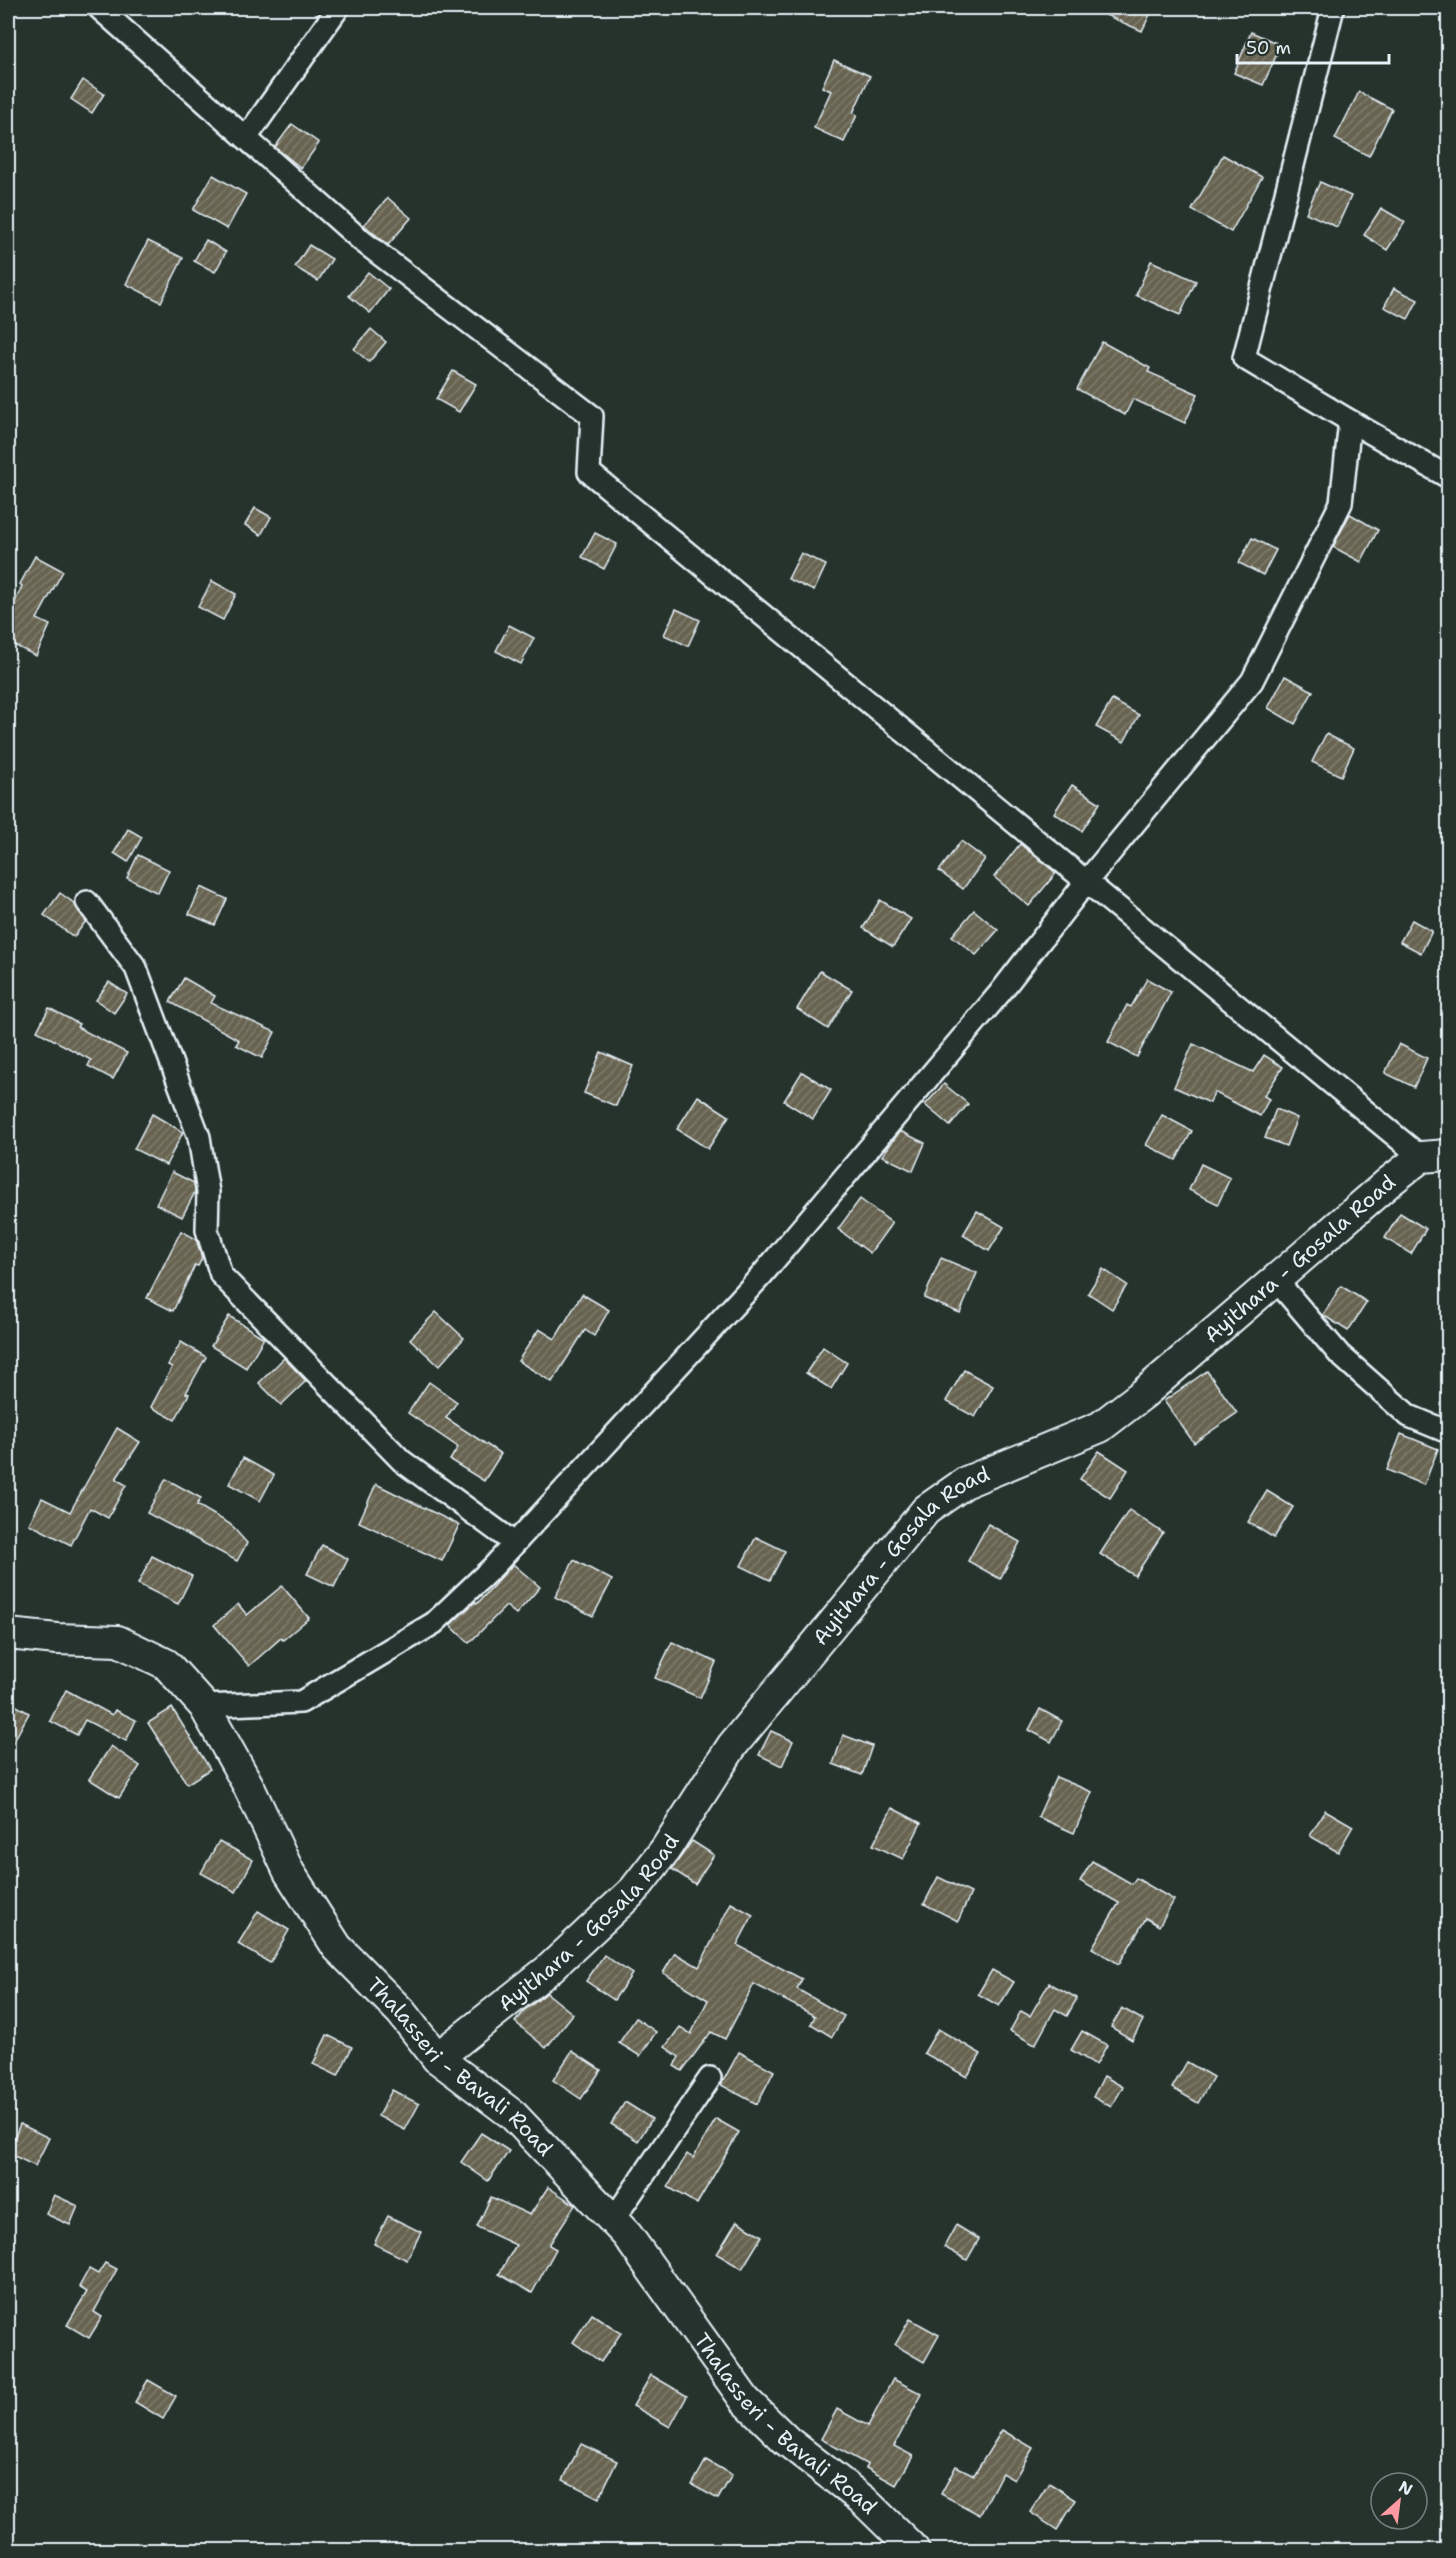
<svg xmlns="http://www.w3.org/2000/svg" width="1456" height="2558" viewBox="0 0 1456 2558" font-family="'Shantell Sans',sans-serif">
	<style>
		.building { fill: url(#building-hatch); stroke: #e8f1f8; stroke-width: 1.5 }
		.lines { fill: none; stroke-linecap: round; stroke-linejoin: round }
		.street-casing { stroke: #e8f1f8; stroke-width: 26 }
		.secondary-casing { stroke: #e8f1f8; stroke-width: 34 }
		.street { stroke: #26332d; stroke-width: 21 }
		.secondary { stroke: #26332d; stroke-width: 30 }
		.labels { text-anchor: middle; dominant-baseline: central; stroke-width: 5; stroke-linejoin: round; paint-order: stroke }
		.street-label { font-size: 21px; fill: #e8f1f8; stroke: #26332d }
	</style>
	<defs>
		<pattern id="building-hatch" width="6" height="6" patternUnits="userSpaceOnUse" patternTransform="scale(1.5)"><rect width="6" height="6" fill="#676451"/><path d="M-1 1l2-2M0 6l6-6M5 7l2-2" fill="none" stroke="#7d7b6b"/></pattern>
	</defs>
	<rect width="100%" height="100%" fill="#26332d"/>
	<filter id="ink" filterUnits="userSpaceOnUse"><feTurbulence type="fractalNoise" baseFrequency=".0167" numOctaves="2"/><feDisplacementMap in="SourceGraphic" scale="12" xChannelSelector="R" yChannelSelector="G"/><feConvolveMatrix kernelMatrix="1 2 1 2 8 2 1 2 1" color-interpolation-filters="sRGB"/></filter>
	<g filter="url(#ink)">
		<!-- building -->
		<g class="building">
			<polygon points="1090,8 1153,8 1142,31"/>
			<polygon points="1251,32 1281,45 1263,85 1234,73"/>
			<polygon points="834,60 870,76 853,113 857,115 844,142 814,128 831,91 822,87"/>
			<polygon points="83,80 104,94 92,113 71,99"/>
			<polygon points="1359,92 1392,109 1369,156 1335,139"/>
			<polygon points="292,124 319,143 301,168 275,147"/>
			<polygon points="1223,155 1262,177 1231,232 1192,210"/>
			<polygon points="213,175 246,194 227,229 193,210"/>
			<polygon points="1320,182 1351,196 1337,227 1306,213"/>
			<polygon points="388,198 411,218 388,245 364,225"/>
			<polygon points="1381,208 1405,222 1387,250 1364,235"/>
			<polygon points="206,240 226,252 215,272 194,261"/>
			<polygon points="148,241 183,258 161,302 126,284"/>
			<polygon points="309,245 332,259 318,281 295,267"/>
			<polygon points="1151,261 1196,281 1180,315 1136,295"/>
			<polygon points="368,272 389,289 370,313 349,296"/>
			<polygon points="1394,288 1418,300 1408,319 1384,307"/>
			<polygon points="371,329 386,342 369,362 354,349"/>
			<polygon points="1102,342 1150,368 1148,372 1198,394 1185,423 1133,399 1125,415 1077,389"/>
			<polygon points="453,371 476,384 459,412 436,399"/>
			<polygon points="255,508 271,517 261,535 245,525"/>
			<polygon points="1350,514 1378,530 1361,562 1333,547"/>
			<polygon points="595,533 617,544 604,569 582,557"/>
			<polygon points="1252,538 1276,550 1263,575 1239,563"/>
			<polygon points="801,553 826,565 814,591 788,579"/>
			<polygon points="35,556 63,571 37,619 50,625 36,656 8,642 8,618 22,586 20,584"/>
			<polygon points="212,581 236,594 223,620 198,607"/>
			<polygon points="676,609 700,620 688,646 664,635"/>
			<polygon points="509,625 534,638 521,664 496,651"/>
			<polygon points="1285,676 1313,691 1295,724 1268,708"/>
			<polygon points="1112,700 1139,715 1124,742 1096,727"/>
			<polygon points="1326,734 1354,748 1341,776 1312,762"/>
			<polygon points="1072,785 1100,803 1082,831 1054,813"/>
			<polygon points="128,829 142,837 128,862 114,853"/>
			<polygon points="961,841 985,859 963,889 939,871"/>
			<polygon points="1020,844 1056,873 1029,906 994,877"/>
			<polygon points="138,855 169,870 158,893 127,878"/>
			<polygon points="201,887 227,899 215,925 189,914"/>
			<polygon points="60,893 74,903 86,921 74,937 44,915"/>
			<polygon points="880,900 911,919 893,947 863,928"/>
			<polygon points="974,910 998,930 976,955 952,936"/>
			<polygon points="1412,920 1432,931 1421,953 1400,942"/>
			<polygon points="820,971 852,990 828,1029 797,1009"/>
			<polygon points="184,978 215,996 211,1003 275,1032 262,1058 236,1045 239,1040 170,1002"/>
			<polygon points="1147,979 1171,992 1137,1057 1108,1042 1127,1005 1131,1007"/>
			<polygon points="109,982 127,994 114,1013 96,1000"/>
			<polygon points="49,1008 79,1024 77,1027 127,1053 113,1079 88,1066 91,1060 37,1031"/>
			<polygon points="1193,1044 1253,1072 1264,1055 1283,1067 1264,1096 1269,1099 1260,1116 1214,1092 1210,1103 1174,1087"/>
			<polygon points="1399,1044 1427,1058 1414,1087 1385,1073"/>
			<polygon points="601,1052 633,1066 616,1106 584,1093"/>
			<polygon points="802,1072 831,1090 813,1119 784,1101"/>
			<polygon points="944,1084 968,1104 950,1126 925,1105"/>
			<polygon points="698,1096 729,1116 708,1149 677,1129"/>
			<polygon points="1276,1109 1297,1118 1286,1146 1265,1138"/>
			<polygon points="152,1114 183,1132 166,1165 134,1149"/>
			<polygon points="1162,1115 1192,1131 1176,1160 1146,1145"/>
			<polygon points="900,1131 925,1143 913,1171 882,1156"/>
			<polygon points="1201,1164 1230,1178 1218,1204 1189,1190"/>
			<polygon points="172,1172 194,1183 195,1192 182,1217 156,1204"/>
			<polygon points="860,1199 892,1223 870,1253 838,1229"/>
			<polygon points="977,1211 1004,1227 989,1251 963,1235"/>
			<polygon points="1400,1213 1426,1229 1411,1254 1385,1238"/>
			<polygon points="181,1231 196,1239 202,1258 198,1266 195,1265 173,1311 147,1298"/>
			<polygon points="941,1258 977,1273 960,1313 924,1298"/>
			<polygon points="1103,1269 1127,1285 1112,1309 1088,1293"/>
			<polygon points="1341,1286 1367,1302 1348,1331 1323,1315"/>
			<polygon points="582,1294 609,1310 594,1336 585,1330 552,1382 518,1361 539,1329 555,1339"/>
			<polygon points="436,1312 464,1338 439,1366 410,1339"/>
			<polygon points="229,1316 264,1338 246,1368 211,1346"/>
			<polygon points="181,1342 206,1357 186,1393 189,1394 175,1420 151,1407 172,1367 168,1365"/>
			<polygon points="823,1347 847,1363 831,1389 806,1373"/>
			<polygon points="284,1358 306,1381 281,1405 259,1383"/>
			<polygon points="964,1370 993,1386 975,1417 946,1401"/>
			<polygon points="1207,1371 1237,1413 1194,1443 1164,1401"/>
			<polygon points="429,1382 457,1402 446,1418 501,1454 484,1481 450,1460 458,1447 408,1413"/>
			<polygon points="117,1428 140,1442 116,1479 126,1485 108,1518 90,1508 71,1545 29,1524 42,1498 70,1512"/>
			<polygon points="1401,1434 1438,1449 1424,1485 1387,1470"/>
			<polygon points="1099,1451 1128,1470 1110,1498 1080,1479"/>
			<polygon points="243,1458 274,1475 260,1501 229,1484"/>
			<polygon points="166,1479 201,1498 197,1505 230,1524 247,1543 237,1561 147,1513"/>
			<polygon points="376,1484 459,1525 442,1561 359,1522"/>
			<polygon points="1267,1491 1293,1507 1274,1538 1248,1522"/>
			<polygon points="1129,1510 1163,1533 1135,1576 1100,1554"/>
			<polygon points="988,1524 1020,1542 1000,1579 968,1561"/>
			<polygon points="756,1537 785,1551 770,1580 741,1566"/>
			<polygon points="322,1545 348,1559 334,1587 307,1574"/>
			<polygon points="152,1556 192,1576 178,1604 138,1584"/>
			<polygon points="574,1560 612,1580 593,1616 555,1597"/>
			<polygon points="513,1564 540,1587 516,1614 506,1606 469,1643 450,1625 475,1602 477,1604"/>
			<polygon points="282,1586 309,1618 283,1640 281,1638 249,1666 214,1625 238,1604 247,1615"/>
			<polygon points="672,1642 716,1662 700,1698 655,1678"/>
			<polygon points="66,1690 112,1715 115,1710 136,1720 126,1741 85,1720 77,1735 50,1721"/>
			<polygon points="8,1701 29,1713 8,1752"/>
			<polygon points="172,1708 210,1769 187,1784 148,1723"/>
			<polygon points="1040,1709 1062,1721 1051,1742 1029,1730"/>
			<polygon points="771,1731 793,1741 782,1766 759,1755"/>
			<polygon points="843,1735 872,1746 862,1775 833,1764"/>
			<polygon points="111,1746 140,1766 119,1798 89,1779"/>
			<polygon points="1056,1777 1092,1792 1074,1833 1038,1817"/>
			<polygon points="892,1808 921,1823 903,1859 873,1845"/>
			<polygon points="1325,1810 1353,1826 1338,1852 1310,1836"/>
			<polygon points="219,1841 253,1860 236,1892 201,1873"/>
			<polygon points="692,1841 714,1855 695,1884 672,1869"/>
			<polygon points="1092,1861 1132,1884 1136,1878 1174,1900 1159,1926 1146,1918 1119,1964 1092,1948 1119,1903 1080,1881"/>
			<polygon points="938,1877 971,1893 958,1921 924,1904"/>
			<polygon points="731,1903 753,1915 737,1945 802,1979 797,1989 844,2016 832,2037 811,2024 815,2016 754,1984 725,2039 711,2032 682,2071 674,2066 679,2057 665,2047 680,2027 691,2034 708,2000 663,1973 675,1953 699,1967"/>
			<polygon points="258,1911 289,1930 270,1963 238,1944"/>
			<polygon points="604,1955 632,1974 614,2000 586,1981"/>
			<polygon points="992,1970 1014,1982 999,2006 978,1994"/>
			<polygon points="1049,1983 1077,1998 1067,2016 1055,2009 1035,2045 1010,2031 1021,2011 1030,2016"/>
			<polygon points="547,1993 573,2014 546,2048 515,2022 526,2009"/>
			<polygon points="1122,2008 1143,2020 1132,2040 1111,2027"/>
			<polygon points="636,2018 656,2032 640,2056 619,2043"/>
			<polygon points="938,2029 981,2054 967,2077 924,2053"/>
			<polygon points="1082,2031 1107,2045 1096,2065 1071,2050"/>
			<polygon points="327,2035 352,2047 338,2076 313,2064"/>
			<polygon points="572,2051 601,2070 581,2099 553,2080"/>
			<polygon points="739,2052 774,2071 757,2104 721,2085"/>
			<polygon points="1187,2062 1213,2077 1198,2103 1172,2088"/>
			<polygon points="1104,2076 1123,2087 1111,2107 1093,2097"/>
			<polygon points="392,2090 419,2104 405,2130 378,2116"/>
			<polygon points="625,2102 652,2119 638,2141 611,2124"/>
			<polygon points="716,2119 739,2132 697,2204 668,2187 687,2154 693,2158"/>
			<polygon points="20,2124 49,2138 35,2166 8,2153"/>
			<polygon points="481,2133 509,2151 488,2181 461,2162"/>
			<polygon points="548,2187 575,2205 549,2245 556,2249 532,2293 499,2274 516,2245 477,2227 491,2197 530,2215"/>
			<polygon points="54,2195 78,2206 70,2225 46,2214"/>
			<polygon points="388,2216 421,2232 407,2260 374,2244"/>
			<polygon points="737,2221 762,2236 742,2269 717,2254"/>
			<polygon points="956,2225 979,2239 967,2260 944,2247"/>
			<polygon points="105,2263 117,2269 94,2312 102,2317 89,2338 67,2325 87,2292 79,2287 89,2269 98,2274"/>
			<polygon points="592,2314 621,2333 601,2362 573,2342"/>
			<polygon points="910,2319 939,2335 924,2362 895,2345"/>
			<polygon points="651,2375 687,2396 670,2427 633,2406"/>
			<polygon points="893,2379 922,2394 894,2446 913,2456 896,2485 866,2468 868,2465 821,2439 837,2409 868,2426"/>
			<polygon points="148,2380 176,2396 163,2419 135,2402"/>
			<polygon points="1002,2430 1033,2448 1014,2480 1002,2473 980,2515 941,2494 956,2466 974,2475"/>
			<polygon points="581,2444 617,2461 599,2498 563,2480"/>
			<polygon points="706,2460 732,2475 718,2499 692,2485"/>
			<polygon points="1049,2483 1076,2500 1057,2530 1030,2512"/>
		</g>
		<g class="lines">
			<defs>
				<g id="street">
					<polyline points="99,8 362,241 592,416 589,472 1421,1157"/>
					<polyline points="246,138 338,8"/>
					<polyline points="1350,421 1448,477"/>
					<polyline points="87,902 136,968 199,1137 208,1192 207,1230 221,1275 402,1461 514,1543"/>
					<polyline points="1276,1280 1339,1354 1409,1416 1448,1432"/>
					<polyline points="204,1706 301,1702 434,1623 493,1567 761,1276 999,994 1086,882 1252,681 1341,503 1350,421 1244,358 1333,8"/>
					<polyline points="613,2220 710,2078"/>
				</g>
				<g id="secondary">
					<path id="s1" d="M8,1634l49,5 61,2 48,23 38,42 44,79 41,87 48,75 64,65 36,46 76,57 114,120 118,165 42,41 76,59 51,50"/>
					<path id="s2" d="M437,2058l111,-88 86,-80 31,-40 67,-104 194,-236 40,-28 134,-55 43,-33 246,-212 32,-25 27,-2"/>
				</g>
			</defs>
			<!-- street casing -->
			<use href="#street" class="street-casing"/>
			<!-- secondary casing -->
			<use href="#secondary" class="secondary-casing"/>
			<!-- street -->
			<use href="#street" class="street"/>
			<!-- secondary -->
			<use href="#secondary" class="secondary"/>
		</g>
	</g>
	<g class="labels">
		<!-- street labels -->
		<g class="street-label">
			<text stroke="none"><textPath href="#s2" startOffset="1194">Ayithara - Gosala Road</textPath></text>
			<text stroke="none"><textPath href="#s2" startOffset="690">Ayithara - Gosala Road</textPath></text>
			<text stroke="none"><textPath href="#s2" startOffset="204">Ayithara - Gosala Road</textPath></text>
			<text stroke="none"><textPath href="#s1" startOffset="668">Thalasseri - Bavali Road</textPath></text>
			<text stroke="none"><textPath href="#s1" startOffset="1154">Thalasseri - Bavali Road</textPath></text>
		</g>
	</g>
	<!-- margin -->
	<rect width="1456" height="2558" fill="none" stroke="#26332d" stroke-width="30"/>
	<rect x="15" y="15" width="1426" height="2528" fill="none" stroke="#e8f1f8" stroke-width="2" filter="url(#ink)"/>
	<!-- north arrow -->
	<g transform="translate(1399 2501) rotate(28)"><circle r="28" fill="#26332d" stroke="#747f7e" stroke-width="1.5"/>
	<path d="M0-4.5L10 22L0 15L-10 22Z" fill="#ff9aa2"/>
	<text y="-9" font-size="16" font-weight="bold" text-anchor="middle" fill="#e8f1f8">N</text>
	</g>
	<!-- scale -->
	<path d="M1237 54v9h152v-9" fill="none" stroke="#e8f1f8" stroke-width="3"/>
	<text x="1246" y="54" font-size="18" fill="#e8f1f8" stroke="#26332d" stroke-width="4.5" paint-order="stroke">50 m</text>
</svg>
